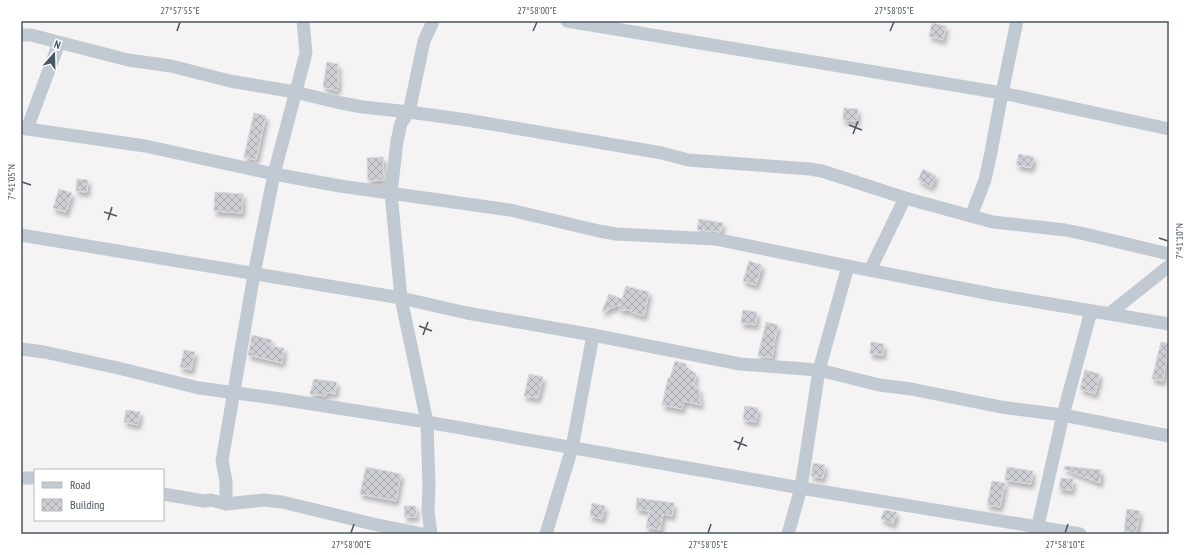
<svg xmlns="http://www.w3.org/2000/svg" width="1190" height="555" viewBox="0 0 1190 555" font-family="'PT Sans Narrow',sans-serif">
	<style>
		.building { fill: url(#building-cross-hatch); stroke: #d7d9de; filter: url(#shadow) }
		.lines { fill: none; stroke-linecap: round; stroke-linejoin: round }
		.minor { stroke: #c1cad2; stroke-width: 13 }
		.ticks { fill: none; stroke: #4a5661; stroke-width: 1.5 }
		.neatline { fill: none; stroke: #4a5661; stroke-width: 1.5 }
		.ticks-label { font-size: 10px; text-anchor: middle; fill: #4a5661 }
	</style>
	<defs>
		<pattern id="building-cross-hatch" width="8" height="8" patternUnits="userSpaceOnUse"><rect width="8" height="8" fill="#cdcfd5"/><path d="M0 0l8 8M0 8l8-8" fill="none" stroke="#a8abb0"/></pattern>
		<filter id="shadow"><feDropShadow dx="2.5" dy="4.5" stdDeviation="2" flood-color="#0004"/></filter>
	</defs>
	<rect width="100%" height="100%" fill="#f5f3f3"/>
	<!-- building -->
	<g class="building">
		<polygon points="932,23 946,26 943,40 929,36"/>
		<polygon points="327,62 338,64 338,79 339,79 337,91 323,87"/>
		<polygon points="844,108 858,109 857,121 843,120"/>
		<polygon points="254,113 266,116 256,160 244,157"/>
		<polygon points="1019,154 1034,157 1031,168 1016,165"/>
		<polygon points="383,157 384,180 368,181 367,158"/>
		<polygon points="923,169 936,176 931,187 918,180"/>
		<polygon points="77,179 88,180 87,192 76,191"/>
		<polygon points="59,189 72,193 66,212 53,208"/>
		<polygon points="215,192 243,194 242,213 214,211"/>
		<polygon points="699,219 723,223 721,232 697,230"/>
		<polygon points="749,261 762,265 756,285 743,281"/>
		<polygon points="626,286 649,292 644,316 631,312 631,310 619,310 621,304 602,312 609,294 622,299"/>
		<polygon points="743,310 757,312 756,325 741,323"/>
		<polygon points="766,322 778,325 773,347 774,348 772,358 758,356"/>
		<polygon points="252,335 272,340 270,346 284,348 282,363 248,355"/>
		<polygon points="871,342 884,344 883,355 870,354"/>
		<polygon points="1161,342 1169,344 1163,381 1152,379"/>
		<polygon points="184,350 195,352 191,370 180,367"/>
		<polygon points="675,361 686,364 686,367 696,374 694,385 699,389 701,405 684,401 682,409 662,405 668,378 670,378"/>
		<polygon points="1085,370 1100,374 1095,394 1080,389"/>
		<polygon points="529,374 543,377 538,398 524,396"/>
		<polygon points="314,379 337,382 335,394 327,392 326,396 310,394"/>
		<polygon points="745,406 758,408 756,422 743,420"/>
		<polygon points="126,410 140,412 138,425 124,422"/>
		<polygon points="813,463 825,465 823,478 811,476"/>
		<polygon points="1065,466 1101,470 1100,483 1064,469"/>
		<polygon points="366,467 401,474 396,501 360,494"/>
		<polygon points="1007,467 1033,471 1031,484 1005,480"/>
		<polygon points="1061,478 1073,479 1072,490 1059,489"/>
		<polygon points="992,481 1005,483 1000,507 987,505"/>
		<polygon points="637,498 674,503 672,516 663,514 660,530 646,527 649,511 636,509"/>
		<polygon points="592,503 605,506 602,519 590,516"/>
		<polygon points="404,506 416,506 416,517 405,517"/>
		<polygon points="1127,509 1140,511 1136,533 1124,531"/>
		<polygon points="884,510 897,512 893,524 881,519"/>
	</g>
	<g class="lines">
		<!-- minor -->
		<g class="minor">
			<polyline points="567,21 1002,93 1169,129"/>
			<polyline points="21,35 31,35 128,60 171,66 230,81 295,92 336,102 363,107 409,112 467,120 662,153 688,160 810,169 822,171 905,198 993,222 1065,230 1085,234 1169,254"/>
			<polyline points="21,128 145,146 274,174 340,186 510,210 599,231 616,234 715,239 848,266 991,294 1169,324"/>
			<polyline points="27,129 59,43"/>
			<polyline points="971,216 985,180 991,152 1002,93 1017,21"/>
			<polyline points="21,235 401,298 467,313 593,335 740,364 819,370 879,385 911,389 1001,407 1063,415 1169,436"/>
			<polyline points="870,270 905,198"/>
			<polyline points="1110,313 1169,266"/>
			<polyline points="21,349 44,352 118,368 199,388 274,398 427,422 801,488 1080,534"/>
			<polyline points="21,478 35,478"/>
			<polyline points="163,494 204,501 211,500 226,504 264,500 282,502 373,524 423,534"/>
			<polyline points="226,504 226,481 222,461 254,274 274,174 306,53 303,21"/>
			<polyline points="431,534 428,511 429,486 427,422 401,298 391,193 397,141 401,123 409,112 424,41 433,21"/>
			<polyline points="546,534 572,448 593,335"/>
			<polyline points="788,534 801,488 819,370 848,266"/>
			<polyline points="1036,534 1063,415 1091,311"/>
		</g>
	</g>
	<!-- ticks -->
	<path class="ticks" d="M177,31l3,-9M533,31l4,-9M890,31l4,-9M849,125l13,5M853,134l5,-13M22,182l9,3M104,212l13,4M108,220l4,-13M1159,238l9,3M419,326l13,5M423,335l5,-13M734,441l13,5M738,450l5,-13M351,533l3,-9M708,533l3,-9M1065,533l3,-9"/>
	<!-- border -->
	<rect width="1190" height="555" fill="none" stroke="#ffffff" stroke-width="44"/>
	<!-- legend -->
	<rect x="34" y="469" width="130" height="52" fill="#ffffff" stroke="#b7bbc0"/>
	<rect x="42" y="482" width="20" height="6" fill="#c1cad2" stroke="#b7bbc0"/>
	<text x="70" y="489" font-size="12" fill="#4a5661">Road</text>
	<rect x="42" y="499" width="20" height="12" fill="url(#building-cross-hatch)" stroke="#b7bbc0"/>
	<text x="70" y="509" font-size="12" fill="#4a5661">Building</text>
	<!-- north arrow -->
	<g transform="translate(54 54) rotate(20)" stroke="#ffffff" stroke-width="3" paint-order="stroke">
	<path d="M0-3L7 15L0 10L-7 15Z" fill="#4a5661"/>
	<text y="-6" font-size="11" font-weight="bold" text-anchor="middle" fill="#4a5661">N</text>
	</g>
	<rect x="22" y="22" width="1146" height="511" class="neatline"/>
	<g class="ticks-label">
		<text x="180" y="14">27°57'55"E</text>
		<text x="537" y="14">27°58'00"E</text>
		<text x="894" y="14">27°58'05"E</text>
		<text transform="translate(11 182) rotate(-90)" y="4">7°41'05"N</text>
		<text transform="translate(1179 241) rotate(-90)" y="4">7°41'10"N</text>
		<text x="351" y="548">27°58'00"E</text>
		<text x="708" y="548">27°58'05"E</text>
		<text x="1065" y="548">27°58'10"E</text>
	</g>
</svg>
